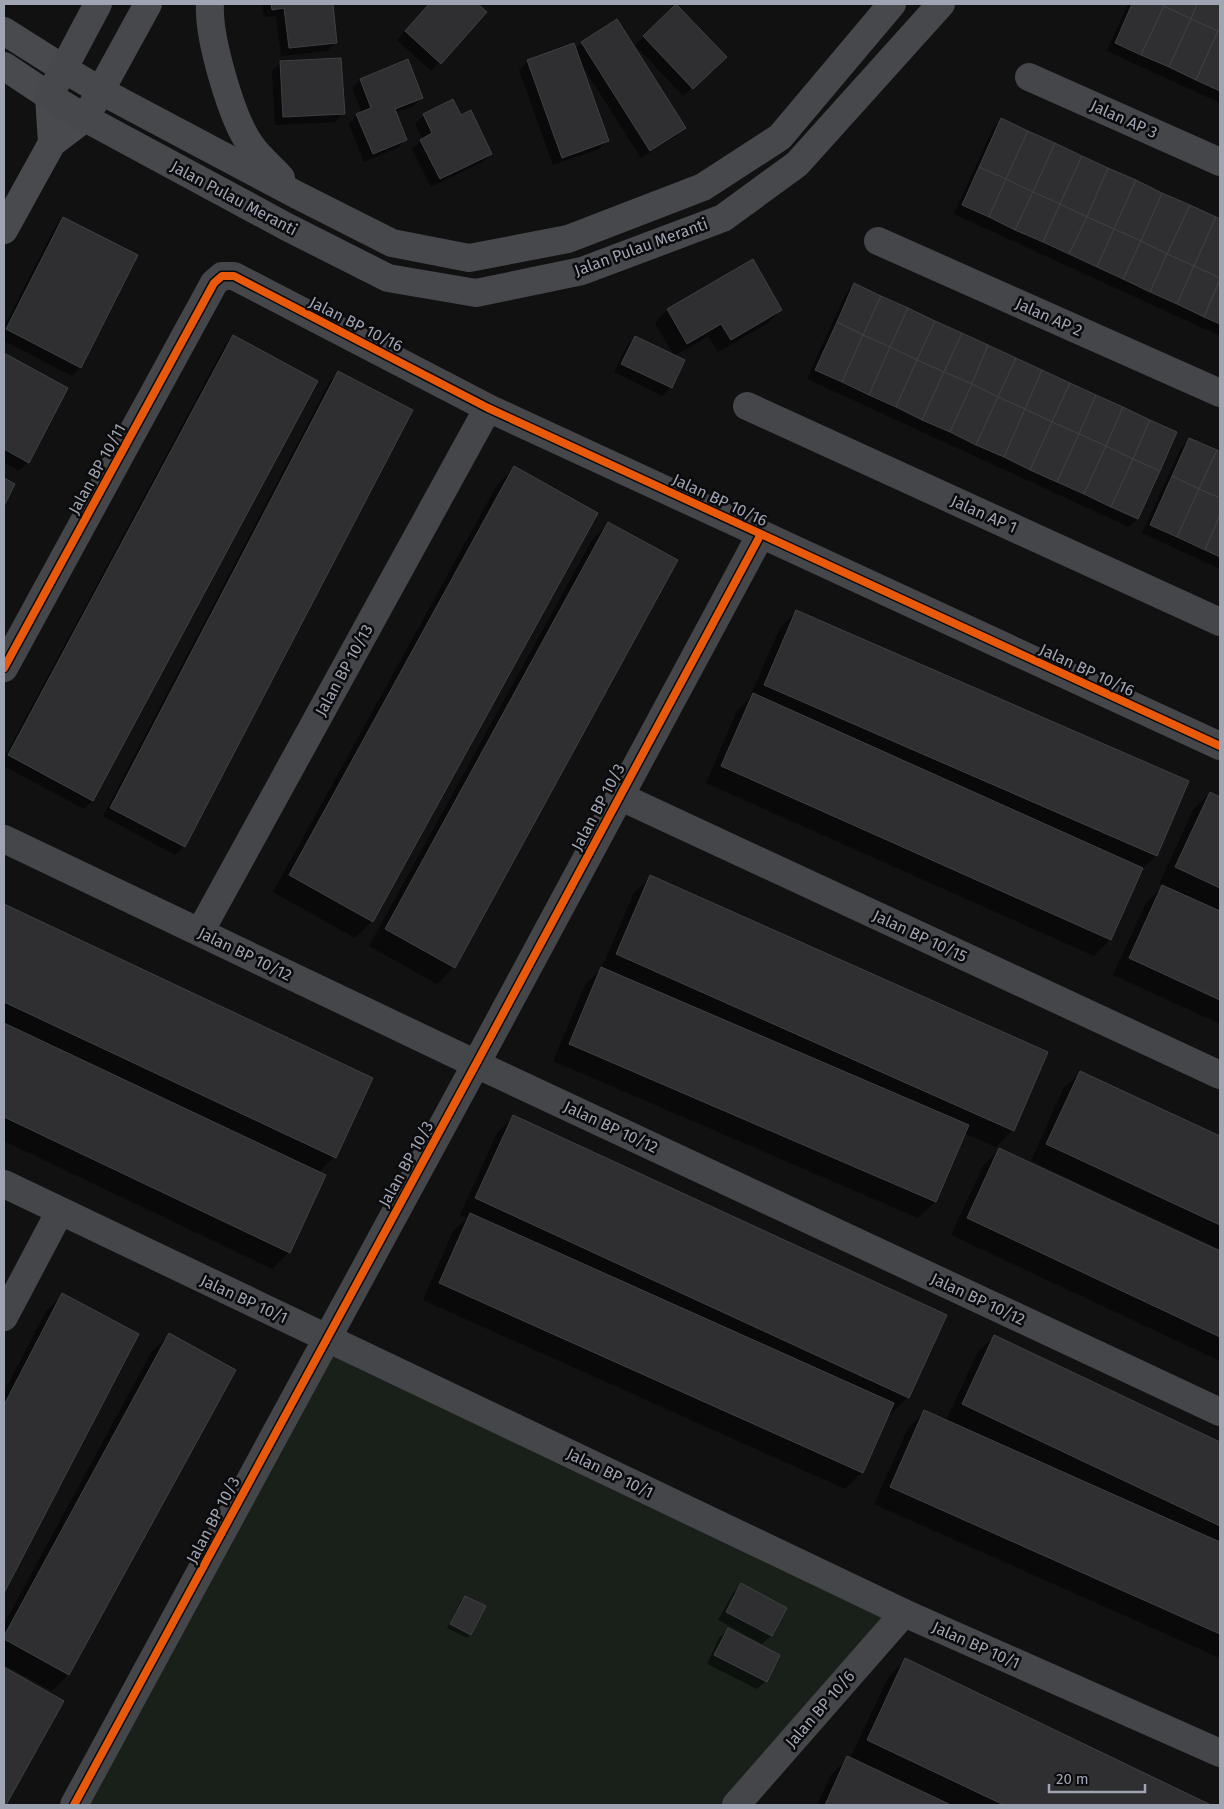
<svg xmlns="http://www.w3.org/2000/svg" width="1224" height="1809" viewBox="0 0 1224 1809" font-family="'Fira Sans',sans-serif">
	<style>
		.green { fill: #19201a }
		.shadow { fill: #0007 }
		.building { fill: #2f2f31; stroke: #3f4045 }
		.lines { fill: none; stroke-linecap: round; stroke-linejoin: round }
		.street { stroke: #45464a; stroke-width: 28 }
		.secondary { stroke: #494a4e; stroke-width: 28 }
		.primary { stroke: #47484c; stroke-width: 28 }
		.cycleway-casing { stroke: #0b0b0d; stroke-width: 11 }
		.cycleway { stroke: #e8590c; stroke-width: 8 }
		.labels { text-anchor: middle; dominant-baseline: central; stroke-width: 5; stroke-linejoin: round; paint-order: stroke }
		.street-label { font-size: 16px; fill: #a0a5b4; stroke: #0b0b0d }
	</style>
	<rect width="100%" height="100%" fill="#111"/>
	<!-- green -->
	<polygon class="green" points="327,1338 904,1613 734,1805 74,1805"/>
	<!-- shadow -->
	<g class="shadow">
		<polygon points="262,4 331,4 336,42 327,51 281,56 276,16 264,17"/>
		<polygon points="430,4 477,4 486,12 431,71 397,40"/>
		<polygon points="1128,4 1220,4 1220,103 1107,51"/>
		<polygon points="676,5 725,57 683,96 635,45"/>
		<polygon points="582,43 685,127 676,136 641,158 580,62 608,140 599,149 553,165 519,70 528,61 575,50"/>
		<polygon points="281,62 343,113 335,122 275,125 272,71"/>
		<polygon points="360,80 422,97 413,106 395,113 406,140 397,148 364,162 349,124 357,115 362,113 352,88"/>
		<polygon points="424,115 461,116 491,154 482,162 431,187 412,149 423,139 415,124"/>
		<polygon points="1001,120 1220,221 1220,336 954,214 993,128"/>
		<polygon points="63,218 80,367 72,376 4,341 4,327 55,227"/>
		<polygon points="752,261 781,310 768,323 718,352 708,336 674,356 671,387 662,396 614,372 627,346 635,337 674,356 655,323 667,310"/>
		<polygon points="854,285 1137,519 1129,527 807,379 846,293"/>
		<polygon points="233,336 316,381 92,801 84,809 4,766 4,758 225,345"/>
		<polygon points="4,355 67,388 28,462 19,471 4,462"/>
		<polygon points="338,372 184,846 175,855 103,816 330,381"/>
		<polygon points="1189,439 1220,453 1220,569 1142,533 1181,448"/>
		<polygon points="514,468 372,921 355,938 273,892 497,485"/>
		<polygon points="608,523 454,967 437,984 369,946 592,540"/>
		<polygon points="796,612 1187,782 1156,856 1140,871 1110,940 1094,956 706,783 737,711 749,699 780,628"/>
		<polygon points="1210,793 1220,798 1220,1024 1113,975 1146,903 1163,886 1159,884 1193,810"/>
		<polygon points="651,877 1013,1130 996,1147 964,1133 935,1202 918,1218 553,1061 585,985 601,969 634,893"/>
		<polygon points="4,906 371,1079 334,1157 318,1173 289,1252 272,1269 4,1141"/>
		<polygon points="1080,1073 1220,1138 1220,1249 1031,1161 1063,1089"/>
		<polygon points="514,1116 908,1397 891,1414 888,1412 862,1472 845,1489 423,1300 453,1231 467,1218 460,1215 497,1133"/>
		<polygon points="999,1149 1220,1253 1220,1361 951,1235 983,1166"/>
		<polygon points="63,1295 138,1334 4,1590 4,1392 46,1311"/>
		<polygon points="169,1335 68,1675 52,1691 4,1665 4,1624 152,1351"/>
		<polygon points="994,1337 1220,1443 1220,1658 874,1504 908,1428 925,1411 946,1421 977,1353"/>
		<polygon points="742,1585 785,1608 771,1636 762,1644 718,1620 733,1593"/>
		<polygon points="465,1597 470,1634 467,1638 447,1628 461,1601"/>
		<polygon points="728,1630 766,1681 757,1689 707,1664 719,1638"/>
		<polygon points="906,1660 1208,1805 817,1805 831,1775 848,1758 885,1775 886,1773 851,1756 889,1676"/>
		<polygon points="4,1669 62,1702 5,1805 4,1805"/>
	</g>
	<!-- building -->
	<g class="building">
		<polygon points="271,4 333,4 337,43 289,48 284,8 272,10"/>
		<polygon points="429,4 478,4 487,12 441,64 405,31"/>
		<polygon points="676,4 727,57 693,89 643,36"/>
		<polygon points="1132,4 1159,4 1164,6 1141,55 1115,43"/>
		<polygon points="1165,4 1197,4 1191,19 1164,6"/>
		<polygon points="1197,4 1220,4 1220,26 1218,31 1191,19"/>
		<polygon points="1164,6 1191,19 1169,67 1141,55"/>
		<polygon points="617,19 686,128 650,151 581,42"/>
		<polygon points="1191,19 1218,31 1196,80 1169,67"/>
		<polygon points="1218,31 1220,32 1220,91 1196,80"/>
		<polygon points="574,43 609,141 562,158 527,60"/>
		<polygon points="341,58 345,114 283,117 280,61"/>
		<polygon points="408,59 423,98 395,109 407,140 373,154 356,114 371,108 360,79"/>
		<polygon points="453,99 461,115 471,110 492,154 440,179 420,140 432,133 423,114"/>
		<polygon points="1001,118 1028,131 1006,179 979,167"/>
		<polygon points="1028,131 1055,143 1033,192 1006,179"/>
		<polygon points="1055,143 1082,156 1060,204 1033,192"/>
		<polygon points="1082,156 1108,168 1087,217 1060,204"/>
		<polygon points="979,167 1006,179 989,217 962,205"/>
		<polygon points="1108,168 1136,180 1114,229 1087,217"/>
		<polygon points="1006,179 1033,192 1015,230 989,217"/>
		<polygon points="1136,180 1162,193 1141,241 1114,229"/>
		<polygon points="1033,192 1060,204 1043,242 1015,230"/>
		<polygon points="1162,193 1190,205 1167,254 1141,241"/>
		<polygon points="1060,204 1087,217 1069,254 1043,242"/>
		<polygon points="1190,205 1216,217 1194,266 1167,254"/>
		<polygon points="63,217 138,255 81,368 6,329"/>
		<polygon points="1087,217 1114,229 1097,267 1069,254"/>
		<polygon points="1216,217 1220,219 1220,278 1194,266"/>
		<polygon points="1114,229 1141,241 1123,279 1097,267"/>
		<polygon points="1141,241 1167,254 1150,292 1123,279"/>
		<polygon points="1167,254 1194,266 1177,304 1150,292"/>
		<polygon points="753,259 782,310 731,340 721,324 687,344 667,309"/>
		<polygon points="1194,266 1220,278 1204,317 1177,304"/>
		<polygon points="1220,280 1220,324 1204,317"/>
		<polygon points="854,283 881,296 863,335 837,322"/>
		<polygon points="881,296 908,308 890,347 863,335"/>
		<polygon points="908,308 935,321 917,360 890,347"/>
		<polygon points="935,321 962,333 944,372 917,360"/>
		<polygon points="837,322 863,335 842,382 815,370"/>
		<polygon points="962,333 988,345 972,384 944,372"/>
		<polygon points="233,335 318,381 93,801 8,755"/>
		<polygon points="863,335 890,347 869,395 842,382"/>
		<polygon points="635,336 685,360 672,388 621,364"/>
		<polygon points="988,345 1016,358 998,397 972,384"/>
		<polygon points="890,347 917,360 896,407 869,395"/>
		<polygon points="4,353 68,388 29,463 4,449"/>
		<polygon points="1016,358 1042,370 1025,409 998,397"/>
		<polygon points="917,360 944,372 922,420 896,407"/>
		<polygon points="1042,370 1070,383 1052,422 1025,409"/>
		<polygon points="338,371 413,410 185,847 110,808"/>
		<polygon points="944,372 972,384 950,432 922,420"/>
		<polygon points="1070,383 1096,395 1079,434 1052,422"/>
		<polygon points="972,384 998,397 976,445 950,432"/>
		<polygon points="1096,395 1123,407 1106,446 1079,434"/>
		<polygon points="998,397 1025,409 1004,457 976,445"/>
		<polygon points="1123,407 1150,420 1133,459 1106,446"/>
		<polygon points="1025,409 1052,422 1030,470 1004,457"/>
		<polygon points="1150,420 1177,432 1160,471 1133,459"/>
		<polygon points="1052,422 1079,434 1057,482 1030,470"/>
		<polygon points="1079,434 1106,446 1084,494 1057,482"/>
		<polygon points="1189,438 1217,450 1199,489 1172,476"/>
		<polygon points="1106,446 1133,459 1111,507 1084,494"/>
		<polygon points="1217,450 1220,452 1220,498 1199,489"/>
		<polygon points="1133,459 1160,471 1138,519 1111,507"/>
		<polygon points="514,466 598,513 373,922 289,875"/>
		<polygon points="1172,476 1199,489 1177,537 1150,525"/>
		<polygon points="4,478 15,484 4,506"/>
		<polygon points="1199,489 1220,498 1220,515 1205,550 1177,537"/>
		<polygon points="1220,515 1220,557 1205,550"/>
		<polygon points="608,522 678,560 455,968 385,929"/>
		<polygon points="796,610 1189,781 1157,856 764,685"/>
		<polygon points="753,693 1143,868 1111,940 721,766"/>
		<polygon points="1210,792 1220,797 1220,888 1175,867"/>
		<polygon points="650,875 1048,1052 1014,1131 616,954"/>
		<polygon points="1162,885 1220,911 1220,1000 1129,958"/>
		<polygon points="4,904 373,1078 336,1158 4,1002"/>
		<polygon points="601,967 969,1125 936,1202 569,1044"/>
		<polygon points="4,1023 326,1175 290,1253 4,1117"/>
		<polygon points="1080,1071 1220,1136 1220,1225 1046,1144"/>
		<polygon points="513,1115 947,1315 909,1398 475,1198"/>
		<polygon points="999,1148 1220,1251 1220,1337 967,1218"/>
		<polygon points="470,1213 894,1403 863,1473 439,1283"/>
		<polygon points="62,1293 139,1334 4,1593 4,1405"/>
		<polygon points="169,1333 236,1370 69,1675 4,1639 4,1636"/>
		<polygon points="994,1335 1220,1442 1220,1526 962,1404"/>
		<polygon points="924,1410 1220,1542 1220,1634 890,1487"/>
		<polygon points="741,1583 787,1608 772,1636 726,1612"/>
		<polygon points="465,1596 486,1606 471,1635 450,1624"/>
		<polygon points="728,1628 780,1655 767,1682 714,1655"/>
		<polygon points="905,1658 1211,1805 1004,1805 867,1740"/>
		<polygon points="4,1667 64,1701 6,1805 4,1805"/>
		<polygon points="847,1756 951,1805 825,1805"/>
	</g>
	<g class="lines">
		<!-- street -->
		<g class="street">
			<polyline points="1029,77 1220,162"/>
			<polyline points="878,241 1220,393"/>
			<polyline points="747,406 1220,622"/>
			<polyline points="4,668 214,283 222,276 234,276 488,408 1220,746"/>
			<polyline points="619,796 1220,1075"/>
			<polyline points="4,839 476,1064 1220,1412"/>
			<polyline points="200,932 488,408"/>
			<polyline points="4,1184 904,1613 1220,1753"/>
			<polyline points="4,1317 60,1211"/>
			<polyline points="74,1805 476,1064 761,534"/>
			<polyline points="736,1805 904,1613"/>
		</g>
		<!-- secondary -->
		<g class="secondary">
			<polyline points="4,31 64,69"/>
			<polyline points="4,66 49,96 52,143"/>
			<polyline points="4,230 52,143 85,118"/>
		</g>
		<!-- primary -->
		<g class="primary">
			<polyline points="98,4 49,96 85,118 287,227 388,278 476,293 582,271 723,218 797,164 941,4"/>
			<path d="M210,4c-2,33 22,117 42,143 8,11 20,21 29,31"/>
			<polyline points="64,69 101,91 297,195 392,243 469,258 568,239 703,187 780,137 892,4"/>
			<polyline points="92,106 148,4"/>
		</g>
		<defs>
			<g id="cycleway">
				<polyline points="4,668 214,283 222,276 234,276 488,408 1220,746"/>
				<polyline points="74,1805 476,1064 761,534"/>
			</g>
		</defs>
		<!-- cycleway casing -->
		<use href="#cycleway" class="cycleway-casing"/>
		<!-- cycleway -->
		<use href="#cycleway" class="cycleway"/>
	</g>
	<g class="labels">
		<!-- street labels -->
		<g class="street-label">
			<text transform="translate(1124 119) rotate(24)">Jalan AP 3</text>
			<text transform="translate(234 198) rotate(28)">Jalan Pulau Meranti</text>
			<text transform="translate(641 247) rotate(-20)">Jalan Pulau Meranti</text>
			<text transform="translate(1049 317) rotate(24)">Jalan AP 2</text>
			<text transform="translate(356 324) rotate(27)">Jalan BP 10/16</text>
			<text transform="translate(97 469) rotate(-61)">Jalan BP 10/11</text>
			<text transform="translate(720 500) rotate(25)">Jalan BP 10/16</text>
			<text transform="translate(984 514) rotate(24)">Jalan AP 1</text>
			<text transform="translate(344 670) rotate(-61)">Jalan BP 10/13</text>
			<text transform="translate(1087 670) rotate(25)">Jalan BP 10/16</text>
			<text transform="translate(598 807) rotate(-62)">Jalan BP 10/3</text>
			<text transform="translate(920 936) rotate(25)">Jalan BP 10/15</text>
			<text transform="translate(245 954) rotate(26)">Jalan BP 10/12</text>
			<text transform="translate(611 1127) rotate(25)">Jalan BP 10/12</text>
			<text transform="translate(406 1164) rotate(-61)">Jalan BP 10/3</text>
			<text transform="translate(244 1299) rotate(25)">Jalan BP 10/1</text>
			<text transform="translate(978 1299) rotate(25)">Jalan BP 10/12</text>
			<text transform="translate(610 1473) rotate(26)">Jalan BP 10/1</text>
			<text transform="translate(213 1520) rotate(-62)">Jalan BP 10/3</text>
			<text transform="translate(976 1645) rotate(24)">Jalan BP 10/1</text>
			<text transform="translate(820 1709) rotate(-49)">Jalan BP 10/6</text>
		</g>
	</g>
	<!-- border -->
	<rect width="1224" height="1809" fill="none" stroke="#a0a5b4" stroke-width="10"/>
	<!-- scale -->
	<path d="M1049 1784v8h96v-8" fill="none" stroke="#a0a5b4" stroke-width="2.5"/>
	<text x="1056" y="1784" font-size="15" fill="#a0a5b4" stroke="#0b0b0d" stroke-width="4" paint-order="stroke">20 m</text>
</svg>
